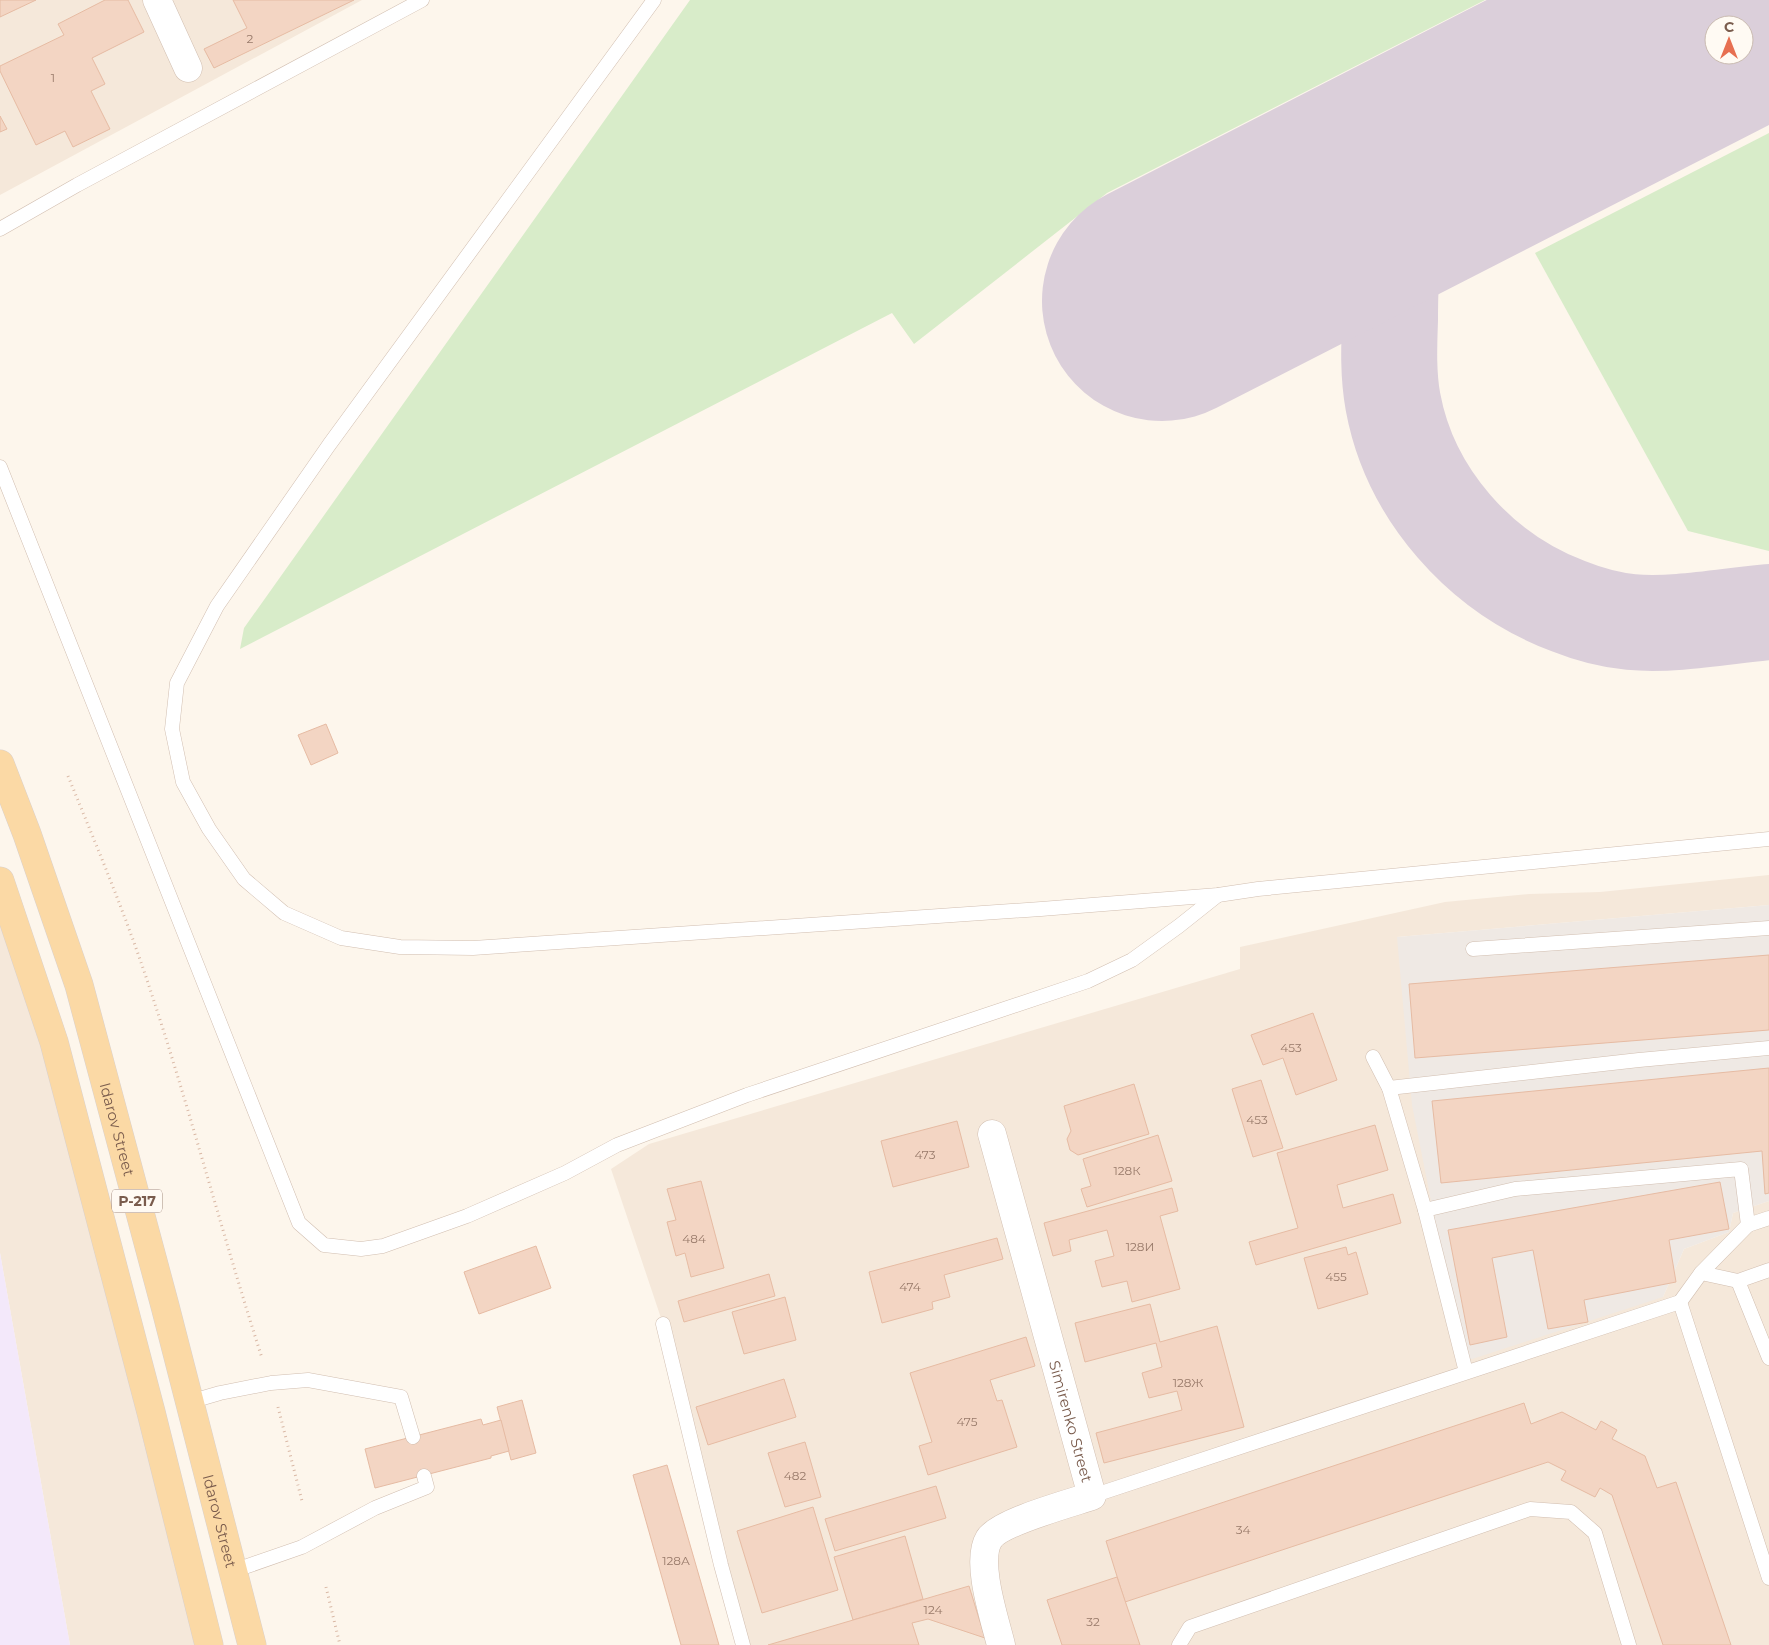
<svg xmlns="http://www.w3.org/2000/svg" width="1769" height="1645" viewBox="0 0 1769 1645" font-family="Montserrat,sans-serif">
	<style>
		.residential { fill: #f5e8da }
		.industrial { fill: #efe9e4 }
		.education { fill: #f3e8fa }
		.green { fill: #d8ecc9 }
		.lines { fill: none; stroke-linecap: round; stroke-linejoin: round }
		.taxiway { stroke: #dbcfda; stroke-width: 96 }
		.runway { stroke: #dbcfda; stroke-width: 240 }
		.building { fill: #f3d5c3; stroke: #e6bba3 }
		.service-casing { stroke: #d1beb0; stroke-width: 15 }
		.minor-casing { stroke: #d1beb0; stroke-width: 29 }
		.primary-casing { stroke: #dad1cd; stroke-width: 29 }
		.path { stroke: #d9b8a5; stroke-width: 3; stroke-dasharray: 1 4; stroke-linecap: butt }
		.service { stroke: #fff; stroke-width: 14 }
		.minor { stroke: #fff; stroke-width: 28 }
		.primary { stroke: #fbd9a5; stroke-width: 28 }
		.labels { text-anchor: middle; dominant-baseline: central; stroke-width: 4; stroke-linejoin: round; paint-order: stroke }
		.number-label { font-size: 12px; fill: #987a6a }
		.shield { fill: #fffaf3; stroke: #a28b7f; stroke-width: 1 }
		.shield-label { font-size: 14px; font-weight: bold; fill: #7a5c4d }
		.street-label { font-size: 15px; fill: #7a5c4d; stroke: #fffaf3 }
	</style>
	<rect width="100%" height="100%" fill="#fdf6ec"/>
	<!-- residential -->
	<g class="residential">
		<polygon points="0,0 362,0 0,195"/>
		<polygon points="1769,875 1769,905 1397,937 1663,1297 1684,1249 1729,1232 1733,1213 1769,1201 1769,1645 743,1645 663,1324 611,1169 649,1144 1240,969 1240,947 1445,902 1529,894 1600,892"/>
		<polygon points="0,881 209,1645 70,1645 0,1253"/>
	</g>
	<!-- industrial -->
	<polygon class="industrial" points="1769,905 1769,1201 1733,1213 1729,1232 1684,1249 1663,1297 1463,1362 1412,1105 1397,937"/>
	<!-- education -->
	<polygon class="education" points="0,1253 70,1645 0,1645"/>
	<!-- green -->
	<g class="green">
		<polygon points="690,0 1485,0 1107,193 914,344 892,313 240,649 244,628"/>
		<polygon points="1769,133 1769,551 1688,531 1535,253"/>
	</g>
	<g class="lines">
		<!-- taxiway -->
		<path class="taxiway" d="M1508,125c-43,26 -73,43 -99,88 -19,34 -19,70 -19,107 -1,27 -2,55 3,82 17,92 87,171 175,204 20,8 42,14 63,16 43,4 94,-6 138,-10"/>
		<!-- runway -->
		<polyline class="runway" points="1162,301 1750,0"/>
	</g>
	<!-- building -->
	<g class="building">
		<polygon points="0,0 36,0 0,17"/>
		<polygon points="105,0 128,0 144,32 92,58 105,84 91,91 110,129 73,147 65,131 36,145 0,71 0,66 64,35 58,24"/>
		<polygon points="233,0 354,0 214,68 204,49 247,28"/>
		<polygon points="0,116 7,129 0,132"/>
		<polygon points="326,724 338,753 311,765 298,735"/>
		<polygon points="1769,955 1769,1030 1415,1058 1409,984"/>
		<polygon points="1313,1013 1337,1080 1296,1095 1283,1058 1263,1065 1251,1035"/>
		<polygon points="1769,1068 1769,1193 1765,1194 1762,1151 1441,1183 1432,1101"/>
		<polygon points="1261,1080 1283,1148 1253,1157 1232,1089"/>
		<polygon points="1134,1084 1149,1134 1078,1155 1070,1150 1067,1139 1071,1131 1064,1106"/>
		<polygon points="957,1121 969,1167 893,1187 881,1141"/>
		<polygon points="1375,1125 1388,1170 1337,1185 1343,1208 1393,1194 1401,1223 1256,1265 1249,1242 1298,1228 1277,1153"/>
		<polygon points="1158,1135 1172,1181 1087,1207 1081,1189 1091,1186 1083,1159"/>
		<polygon points="701,1181 724,1268 691,1277 685,1253 676,1256 667,1222 676,1220 667,1189"/>
		<polygon points="1720,1182 1729,1229 1669,1240 1676,1282 1584,1300 1588,1322 1548,1329 1533,1250 1492,1258 1507,1337 1470,1345 1448,1230"/>
		<polygon points="1172,1188 1178,1211 1160,1216 1180,1289 1132,1302 1127,1281 1102,1287 1095,1261 1114,1256 1107,1230 1069,1240 1071,1251 1053,1256 1044,1223"/>
		<polygon points="997,1238 1003,1259 944,1275 950,1297 932,1302 933,1309 882,1323 869,1272"/>
		<polygon points="536,1246 551,1288 479,1314 464,1272"/>
		<polygon points="1346,1247 1348,1255 1356,1252 1368,1294 1318,1309 1304,1258"/>
		<polygon points="769,1274 775,1296 684,1322 678,1301"/>
		<polygon points="785,1297 796,1340 744,1354 732,1312"/>
		<polygon points="1150,1304 1160,1342 1217,1326 1244,1427 1104,1463 1096,1433 1182,1410 1177,1391 1149,1398 1142,1373 1162,1367 1156,1343 1085,1362 1075,1323"/>
		<polygon points="1026,1337 1035,1366 990,1380 997,1401 1002,1400 1017,1447 928,1475 919,1446 932,1442 910,1373"/>
		<polygon points="784,1379 796,1417 708,1445 696,1407"/>
		<polygon points="522,1400 536,1453 511,1460 497,1407"/>
		<polygon points="1524,1403 1531,1424 1562,1412 1596,1430 1601,1421 1617,1430 1612,1439 1645,1456 1657,1488 1676,1482 1731,1645 1663,1645 1612,1495 1600,1488 1595,1497 1561,1480 1566,1471 1548,1462 1125,1602 1106,1541"/>
		<polygon points="481,1419 483,1425 501,1420 509,1451 491,1456 491,1458 375,1488 365,1449"/>
		<polygon points="805,1442 821,1497 785,1507 768,1453"/>
		<polygon points="667,1465 719,1645 681,1645 633,1475"/>
		<polygon points="936,1486 946,1518 835,1551 825,1519"/>
		<polygon points="813,1507 838,1590 762,1613 737,1531"/>
		<polygon points="905,1536 923,1599 853,1620 834,1557"/>
		<polygon points="1117,1577 1140,1645 1062,1645 1047,1600"/>
		<polygon points="969,1586 985,1638 928,1619 912,1623 919,1645 768,1645"/>
	</g>
	<g class="lines">
		<defs>
			<g id="service">
				<polyline points="654,0 329,445 217,606 177,683 172,729 183,782 209,829 244,879 284,913 341,938 400,947 473,948 1041,909 1218,895 1258,889 1769,839"/>
				<polyline points="0,229 77,185 422,0"/>
				<polyline points="0,467 299,1223 324,1245 361,1249 383,1246 467,1216 565,1173 617,1145 747,1095 1088,981 1132,960 1179,926 1218,895"/>
				<polyline points="1473,949 1769,928"/>
				<polyline points="1373,1057 1389,1088 1425,1210 1466,1372"/>
				<polyline points="1389,1088 1639,1060 1769,1048"/>
				<polyline points="1425,1210 1515,1189 1741,1169 1748,1225 1701,1273"/>
				<polyline points="1748,1225 1769,1218"/>
				<polyline points="1738,1281 1769,1358"/>
				<polyline points="1680,1302 1769,1578"/>
				<polyline points="663,1324 721,1565 743,1645"/>
				<polyline points="189,1402 220,1393 271,1383 308,1380 401,1397 413,1437"/>
				<polyline points="1092,1496 1680,1302 1701,1273 1738,1281 1769,1270"/>
				<polyline points="233,1571 302,1547 375,1508 427,1487 424,1476"/>
				<polyline points="1179,1645 1190,1627 1530,1509 1571,1512 1595,1533 1629,1645"/>
			</g>
			<g id="minor">
				<polyline points="157,0 188,68"/>
				<path id="s1" d="M992,1134l100,362c-21,7 -92,26 -103,43 -14,23 6,81 12,106"/>
			</g>
			<g id="primary">
				<path id="s2" d="M0,764l27,70 52,151 86,321 87,339"/>
				<polyline points="0,881 54,1042 151,1412 209,1645"/>
			</g>
		</defs>
		<!-- service casing -->
		<use href="#service" class="service-casing"/>
		<!-- minor casing -->
		<use href="#minor" class="minor-casing"/>
		<!-- primary casing -->
		<use href="#primary" class="primary-casing"/>
		<!-- path -->
		<g class="path">
			<path d="M68,776c29,71 59,142 83,216 40,121 72,245 111,366"/>
			<polyline points="278,1407 302,1501"/>
			<polyline points="326,1587 340,1645"/>
		</g>
		<!-- service -->
		<use href="#service" class="service"/>
		<!-- minor -->
		<use href="#minor" class="minor"/>
		<!-- primary -->
		<use href="#primary" class="primary"/>
	</g>
	<g class="labels">
		<!-- number labels -->
		<g class="number-label">
			<text x="250" y="38">2</text>
			<text x="53" y="77">1</text>
			<text x="1291" y="1047">453</text>
			<text x="1257" y="1119">453</text>
			<text x="925" y="1154">473</text>
			<text x="1127" y="1170">128К</text>
			<text x="694" y="1238">484</text>
			<text x="1140" y="1246">128И</text>
			<text x="1336" y="1276">455</text>
			<text x="910" y="1286">474</text>
			<text x="1188" y="1382">128Ж</text>
			<text x="967" y="1421">475</text>
			<text x="795" y="1475">482</text>
			<text x="1243" y="1529">34</text>
			<text x="676" y="1560">128А</text>
			<text x="933" y="1609">124</text>
			<text x="1093" y="1621">32</text>
		</g>
		<!-- shield labels -->
		<rect class="shield" x="112" y="1189.5" width="50" height="23" rx="4"/>
		<g class="shield-label">
			<text x="137" y="1201">Р-217</text>
		</g>
		<!-- street labels -->
		<g class="street-label">
			<text stroke="none"><textPath href="#s2" startOffset="384">Idarov Street</textPath></text>
			<text stroke="none"><textPath href="#s1" startOffset="298">Simirenko Street</textPath></text>
			<text stroke="none"><textPath href="#s2" startOffset="789">Idarov Street</textPath></text>
		</g>
	</g>
	<!-- north arrow -->
	<g transform="translate(1729 40)"><circle r="24" fill="#fffaf3" stroke="#cabbb1"/>
	<path d="M0-4L9 19L0 12L-9 19Z" fill="#e76f51"/>
	<text y="-8" font-size="14" font-weight="bold" text-anchor="middle" fill="#7a5c4d">С</text>
	</g>
</svg>
